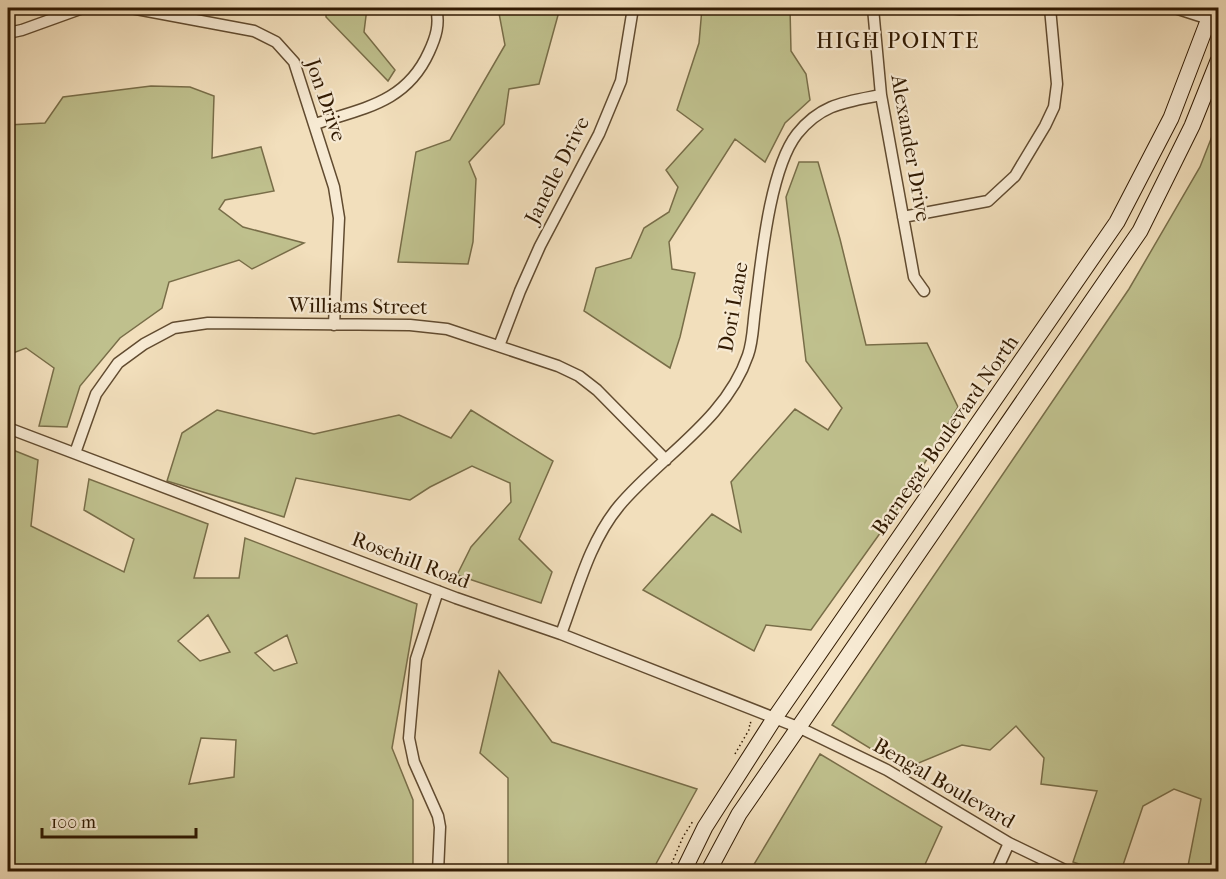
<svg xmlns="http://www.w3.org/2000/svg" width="1226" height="879" viewBox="0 0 1226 879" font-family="'IM FELL French Canon',serif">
<rect width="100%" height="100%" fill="#f2dfbc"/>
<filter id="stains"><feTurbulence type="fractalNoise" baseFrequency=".00333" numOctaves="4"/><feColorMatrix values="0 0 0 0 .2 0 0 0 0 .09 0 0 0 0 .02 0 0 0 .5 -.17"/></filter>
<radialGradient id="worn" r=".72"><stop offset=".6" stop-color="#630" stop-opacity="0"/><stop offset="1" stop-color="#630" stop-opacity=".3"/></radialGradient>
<!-- green -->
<path fill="#bfc08d" stroke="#786d48" stroke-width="1.5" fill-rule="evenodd" d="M326 8H367L364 32 395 70 388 81 326 17Z
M498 8H560L539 84 509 89 504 124 469 162 476 179 473 242 468 264 398 262 416 152 450 140 505 45Z
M702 8H790L791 51 806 74 810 100 785 123 765 162 735 139 669 242 672 269 695 273 680 337 670 368 584 311 596 268 631 258 644 228 669 212 678 187 666 170 703 129 677 110 699 43Z
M151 86 190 87 214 96 212 158 261 147 274 191 225 200 219 209 243 227 304 243 252 269 239 260 169 282 162 308 120 338 80 386 67 427 39 426 54 368 26 348 8 355V125L45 123 63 97Z
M1218 121V871H1187L1201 799 1174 789 1143 806 1121 871H1099L1073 862 1097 791 1041 784 1044 758 1016 726 990 750 962 745 904 769 832 725 1129 289 1200 167Z
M799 162H818L840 239 866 345 927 343 958 407 898 508 811 630 766 625 754 651 643 590 712 514 741 532 731 482 795 409 828 430 842 408 806 361 786 197Z
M217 410 314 434 399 415 451 438 471 410 553 461 519 539 552 572 541 603 457 575 471 547 511 502 510 483 472 466 430 487 410 500 296 478 284 517 167 481 182 433Z
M8 448 38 460 31 526 124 572 134 539 84 510 89 479 208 524 194 578H239L245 538 417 604 392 748 413 800V871H8ZM208 615 230 652 200 661 178 641ZM287 635 297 663 274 671 255 653ZM201 738 236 740 234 777 189 784Z
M499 671 552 742 697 789 652 871H508V778L480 753Z
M820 754 942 827 922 871H750Z"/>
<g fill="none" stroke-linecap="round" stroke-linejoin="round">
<defs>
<path id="street" d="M131 8 254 31 276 42 294 62 334 187 339 218 334 325
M873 8 881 95 914 277 924 291
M947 8 960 9 1002 8
M1175 8 1209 19
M8 33 22 30 83 8
M315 124C363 108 406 103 429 52 436 37 440 24 436 8
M903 217 988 201 1015 176 1045 126 1054 107 1057 84 1050 8
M499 346 520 291 540 246 599 134 621 81 633 8
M8 428 456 598 561 634 800 728 887 770 1009 843 1069 872
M75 453 96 394 118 363 144 344 174 328 208 323 410 325 447 329 558 366 579 376 597 390 666 460
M561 634C577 592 589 542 619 506 661 456 726 420 748 355 753 341 753 324 755 310 761 264 769 170 797 134 821 104 845 102 881 95
M438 872 440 827 438 816 414 762 409 738 416 659 438 591
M996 872 1009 843"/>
<path id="secondary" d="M683 872 705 827 774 719 1117 222 1171 118 1213 8
M708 872 739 814 1140 231 1192 126 1218 61"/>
</defs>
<!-- street casing -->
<use href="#street" stroke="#614b30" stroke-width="13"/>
<!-- secondary casing -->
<use href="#secondary" stroke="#311a02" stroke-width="17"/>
<!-- path -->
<path stroke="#311a02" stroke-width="1.5" stroke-dasharray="1.5 3" stroke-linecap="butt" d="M735 754 750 728 749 723 753 722
M668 872 683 837 693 821"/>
<!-- street -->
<use href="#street" stroke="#f7ead3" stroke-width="10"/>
<!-- secondary -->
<use href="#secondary" stroke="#f7ead3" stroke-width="15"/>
</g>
<g text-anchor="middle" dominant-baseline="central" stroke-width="4.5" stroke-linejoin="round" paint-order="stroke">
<!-- street labels -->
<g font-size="21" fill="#311a02" stroke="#f7ead3">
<text transform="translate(326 100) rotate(71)">Jon Drive</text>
<text transform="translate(911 148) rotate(80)">Alexander Drive</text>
<text transform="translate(557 170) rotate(-63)">Janelle Drive</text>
<text transform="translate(358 306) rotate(1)">Williams Street</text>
<text transform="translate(733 307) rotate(-80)">Dori Lane</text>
<text transform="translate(945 435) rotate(-55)">Barnegat Boulevard North</text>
<text transform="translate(411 560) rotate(21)">Rosehill Road</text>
<text transform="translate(944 783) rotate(30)">Bengal Boulevard</text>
</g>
<!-- neighbourhood labels -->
<g font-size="22" letter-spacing="1.5" fill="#311a02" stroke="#f7ead3">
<text x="898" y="41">HIGH POINTE</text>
</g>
</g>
<!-- margin -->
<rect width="1226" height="879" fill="none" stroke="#f2dfbc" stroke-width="30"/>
<rect x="9" y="9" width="1208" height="861" fill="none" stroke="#311a02" stroke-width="3"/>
<rect x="15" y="15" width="1196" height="849" fill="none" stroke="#311a02" stroke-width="1.5"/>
<!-- scale -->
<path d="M42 828v9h154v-9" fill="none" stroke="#311a02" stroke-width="3"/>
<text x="51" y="828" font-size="18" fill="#311a02" stroke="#f7ead3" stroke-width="4.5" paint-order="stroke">100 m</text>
<rect width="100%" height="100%" filter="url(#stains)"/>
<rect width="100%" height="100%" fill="url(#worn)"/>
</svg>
